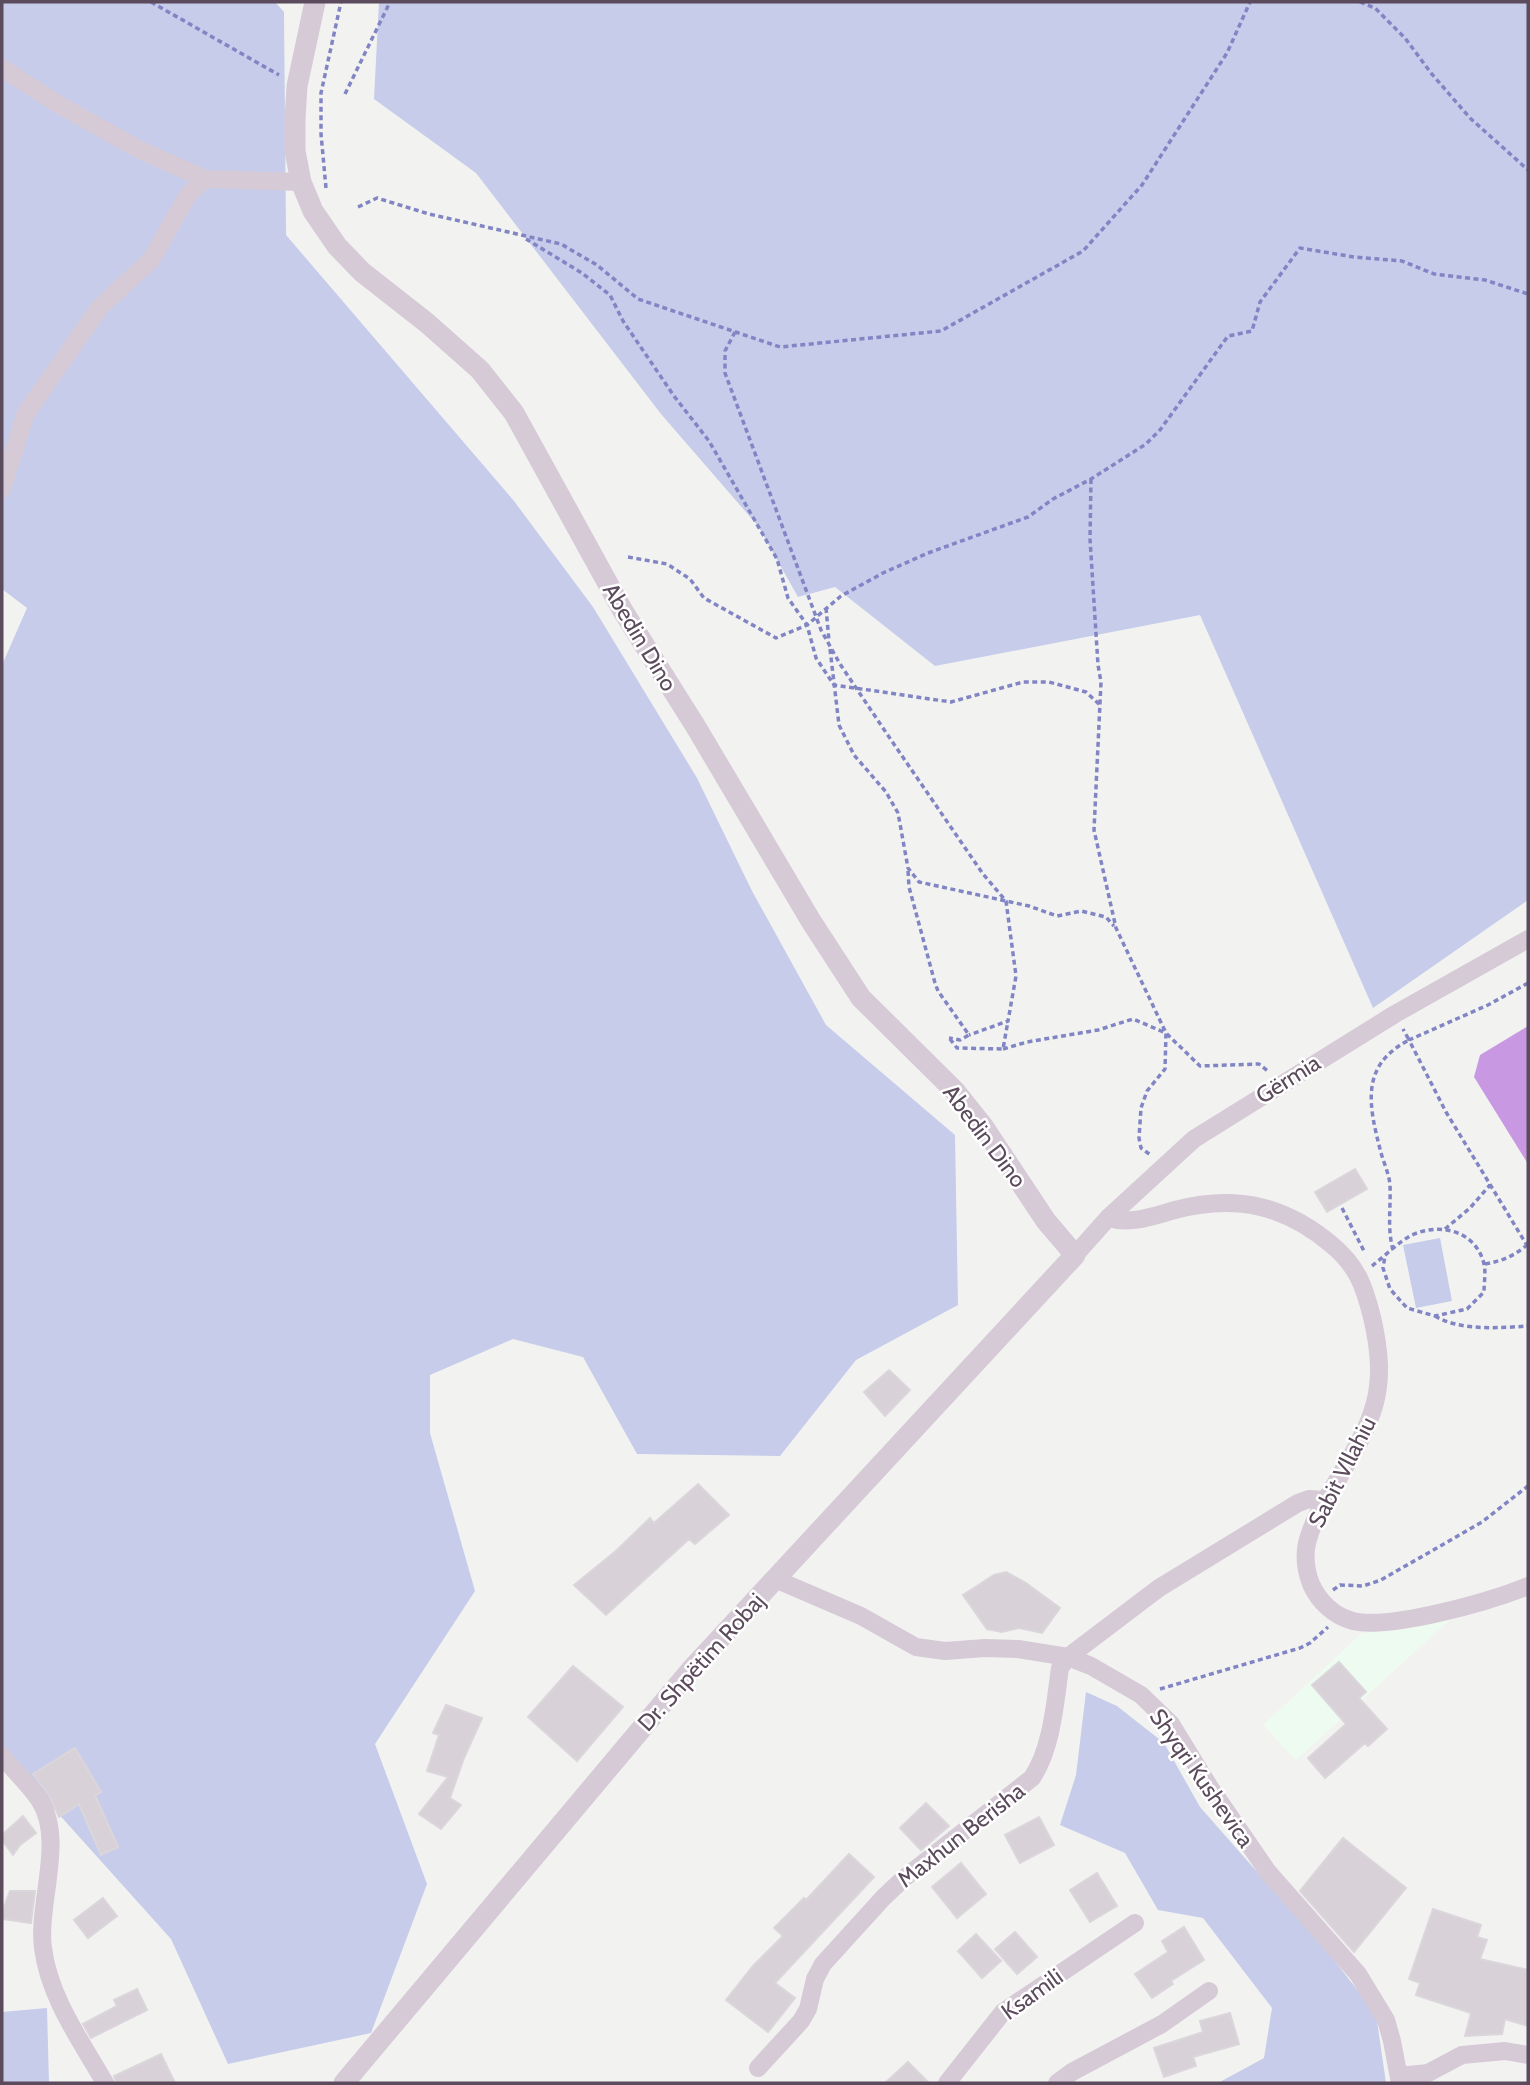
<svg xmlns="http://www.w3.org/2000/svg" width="1530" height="2085" viewBox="0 0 1530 2085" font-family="Cabin,sans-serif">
<rect width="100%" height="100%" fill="#f2f3f1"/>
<!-- commercial -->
<path fill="#eefbf0" d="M1451 1619 1296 1760 1263 1725 1362 1633 1398 1630Z"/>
<!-- green -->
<path fill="#c6ccea" d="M2 2H275L284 12 286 235 514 501 593 607 697 778 752 891 826 1025 955 1135 958 1305 856 1360 780 1456 637 1454 583 1357 513 1339 430 1375V1433L475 1591 375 1744 427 1884 371 2033 228 2064 171 1939 2 1751V665L27 608 2 589Z
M379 2H1528V900L1373 1008 1200 615 935 666 835 587 798 597 758 526 661 414 476 173 374 99Z
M1440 1238 1452 1301 1416 1308 1403 1245Z
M1086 1692 1117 1706 1164 1743 1200 1807 1327 1951 1376 2014 1386 2083H1218L1264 2058 1272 2008 1203 1918 1158 1910 1125 1853 1060 1825 1076 1775Z
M47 2008 49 2083H2V2012Z"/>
<!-- water -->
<path fill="#c899e2" d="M1528 1026V1164L1474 1077 1480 1055Z"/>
<!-- building -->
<path fill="#d8d1d7" stroke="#dbd6db" stroke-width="2" d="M1355 1169 1367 1189 1327 1212 1315 1192Z
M889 1370 910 1390 885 1416 864 1392Z
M698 1484 729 1515 695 1544 689 1539 606 1615 574 1585 617 1550 650 1518 654 1523Z
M1006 1572 1026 1583 1060 1608 1042 1633 1019 1628 1002 1632 987 1629 963 1595 994 1575Z
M1339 1662 1366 1692 1359 1698 1387 1729 1368 1746 1365 1743 1325 1778 1308 1758 1346 1724 1312 1685Z
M573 1666 623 1707 577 1761 528 1717Z
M446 1705 482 1718 464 1758 450 1798 461 1805 441 1829 419 1814 448 1777 427 1771 439 1735 433 1733Z
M75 1748 101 1792 95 1795 118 1847 101 1855 79 1804 59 1817 49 1795 33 1774Z
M926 1803 949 1826 921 1850 900 1828Z
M23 1816 36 1833 20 1845 13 1855 2 1840V1835Z
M1039 1817 1054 1845 1020 1863 1005 1835Z
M1343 1838 1406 1888 1354 1952 1300 1891Z
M849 1854 874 1877 775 1983 795 1998 768 2032 726 2000 753 1966 783 1936 774 1928 804 1898 806 1900Z
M961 1863 986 1894 957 1918 932 1887Z
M1097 1873 1117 1906 1090 1922 1070 1890Z
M10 1891H35L31 1923 2 1919V1912Z
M103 1898 117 1916 88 1938 74 1920Z
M1433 1909 1481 1925 1477 1937 1487 1940 1480 1959 1528 1970V2026L1505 2019 1502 2034 1465 2036 1471 2013 1416 1995 1420 1983 1409 1979Z
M1184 1927 1204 1960 1171 1981 1173 1984 1152 1998 1135 1974 1168 1952 1162 1941Z
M1015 1932 1037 1957 1017 1974 995 1949Z
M976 1934 1001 1961 982 1978 958 1951Z
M137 1989 147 2010 91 2038 83 2024 117 2006 114 2000Z
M1230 2013 1239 2044 1193 2057 1196 2066 1164 2077 1154 2048 1203 2032 1200 2021Z
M161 2054 175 2083H116L114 2076Z
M908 2062 929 2083H885Z"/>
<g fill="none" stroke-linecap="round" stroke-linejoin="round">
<!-- path -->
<path stroke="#8285c4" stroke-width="3.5" stroke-dasharray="5 3.5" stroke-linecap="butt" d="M151 2 279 75
M1360 2 1375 8 1405 38 1431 73 1470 118 1528 170
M345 94 390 2
M326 188 321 134V93L341 2
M358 207 377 198 429 214 561 244 597 265 638 299 780 347 941 331 1083 251 1142 185 1227 53 1250 2
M526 239 582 273 610 295 623 321 674 396 709 441 777 559 788 598 807 625 816 658 834 685 951 702 1023 682H1049L1086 692 1100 705
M735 332 725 351V373L821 630 840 664 887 734 983 874 1006 901 1016 976 1008 1021 969 1035
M1091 479 1090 539 1098 665 1101 682 1094 830 1116 928 1166 1033 1200 1066 1259 1064 1269 1072
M628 557 667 564 690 579 704 598 776 638 807 625 841 596 883 573 928 553 1028 517 1053 499 1091 479 1146 444 1160 430 1228 336 1252 331 1260 302 1300 248 1354 257 1402 261 1434 274 1485 280 1528 294
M826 608 829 641
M830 649 839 725 854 755 886 792 898 813 908 868 919 882 1029 906 1057 916 1081 911 1106 917 1114 926
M908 871 909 887 935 983 938 991 969 1035 960 1040 949 1038
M1528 983 1488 1005 1409 1040 1446 1112 1528 1247
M950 1039 957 1048 1003 1049 1008 1021
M1003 1049 1027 1042 1098 1030 1133 1019 1166 1033 1165 1069 1147 1091 1141 1108 1139 1138 1141 1148 1152 1156
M1342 1208 1365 1253
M1445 1229 1470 1208 1490 1185
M1393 1250C1387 1228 1391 1207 1390 1185 1389 1174 1384 1163 1381 1153 1369 1106 1359 1066 1409 1040L1403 1029
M1485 1264C1502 1261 1514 1256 1527 1245
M1372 1266C1385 1256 1398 1242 1412 1235 1441 1222 1476 1231 1484 1264 1486 1272 1484 1283 1484 1292L1467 1309 1435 1316 1407 1308 1390 1289 1383 1268 1385 1256
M1435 1316C1460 1331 1499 1328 1528 1326
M1333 1590 1340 1585 1363 1586 1381 1580 1482 1522 1528 1486
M1160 1689 1300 1648 1310 1643 1328 1627"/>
<!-- minor -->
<path stroke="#d5cad6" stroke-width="18" d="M2 68 56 103 140 150 205 179
M2 489 26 413 100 307 151 260 188 195 205 179 301 182
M1108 1218C1130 1225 1153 1216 1175 1210 1235 1194 1285 1205 1332 1245 1358 1267 1364 1286 1372 1317 1390 1395 1372 1421 1334 1486 1323 1503 1312 1523 1307 1543 1304 1557 1306 1571 1311 1584 1319 1602 1334 1616 1353 1621 1391 1630 1491 1601 1528 1586
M1075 1255 1108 1218 1194 1139 1395 1014 1528 939
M775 1579 861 1616 916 1647 945 1651 985 1648 1018 1649 1068 1657 1091 1666 1141 1695 1171 1724 1209 1786 1268 1872 1358 1974 1386 2020 1392 2041 1400 2083
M2 1756C14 1771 30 1785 40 1801 65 1840 37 1905 43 1948 49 1997 81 2041 105 2083
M758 2068 801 2021 808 2009 815 1979 823 1964 883 1898 903 1879 1032 1778C1052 1748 1055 1703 1060 1668L1068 1657 1159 1588 1298 1503 1309 1499 1325 1500
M1399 2076 1428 2073 1462 2055 1505 2051 1528 2055
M947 2083 1003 2012 1135 1923
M1057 2083 1072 2072 1162 2024 1209 1991"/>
<!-- tertiary -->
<path stroke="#d5cad6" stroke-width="21" d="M315 2 297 86 295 119V151L301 182 313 211 337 246 362 272 427 323 480 370 514 413 623 611 696 727 811 921 861 998 955 1091 983 1126 1046 1221 1075 1255 690 1671 344 2083"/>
</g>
<g text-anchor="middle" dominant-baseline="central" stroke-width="5" stroke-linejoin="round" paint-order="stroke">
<!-- street labels -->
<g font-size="23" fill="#5b4b5c" stroke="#fff">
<text transform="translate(640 637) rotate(59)">Abedin Dino</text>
<text transform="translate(1288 1079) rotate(-32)">Gërmia</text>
<text transform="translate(985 1136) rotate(53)">Abedin Dino</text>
<text transform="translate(1342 1472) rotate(-63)">Sabit Vllahiu</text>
<text transform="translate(701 1662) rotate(-48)">Dr. Shpëtim Robaj</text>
<text transform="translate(1202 1778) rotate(55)">Shyqri Kushevica</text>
<text transform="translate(961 1835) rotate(-38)">Maxhun Berisha</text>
<text transform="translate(1032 1994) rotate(-36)">Ksamili</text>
</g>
</g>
<!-- border -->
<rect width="1530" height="2085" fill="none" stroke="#5b4b5c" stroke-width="7"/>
</svg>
